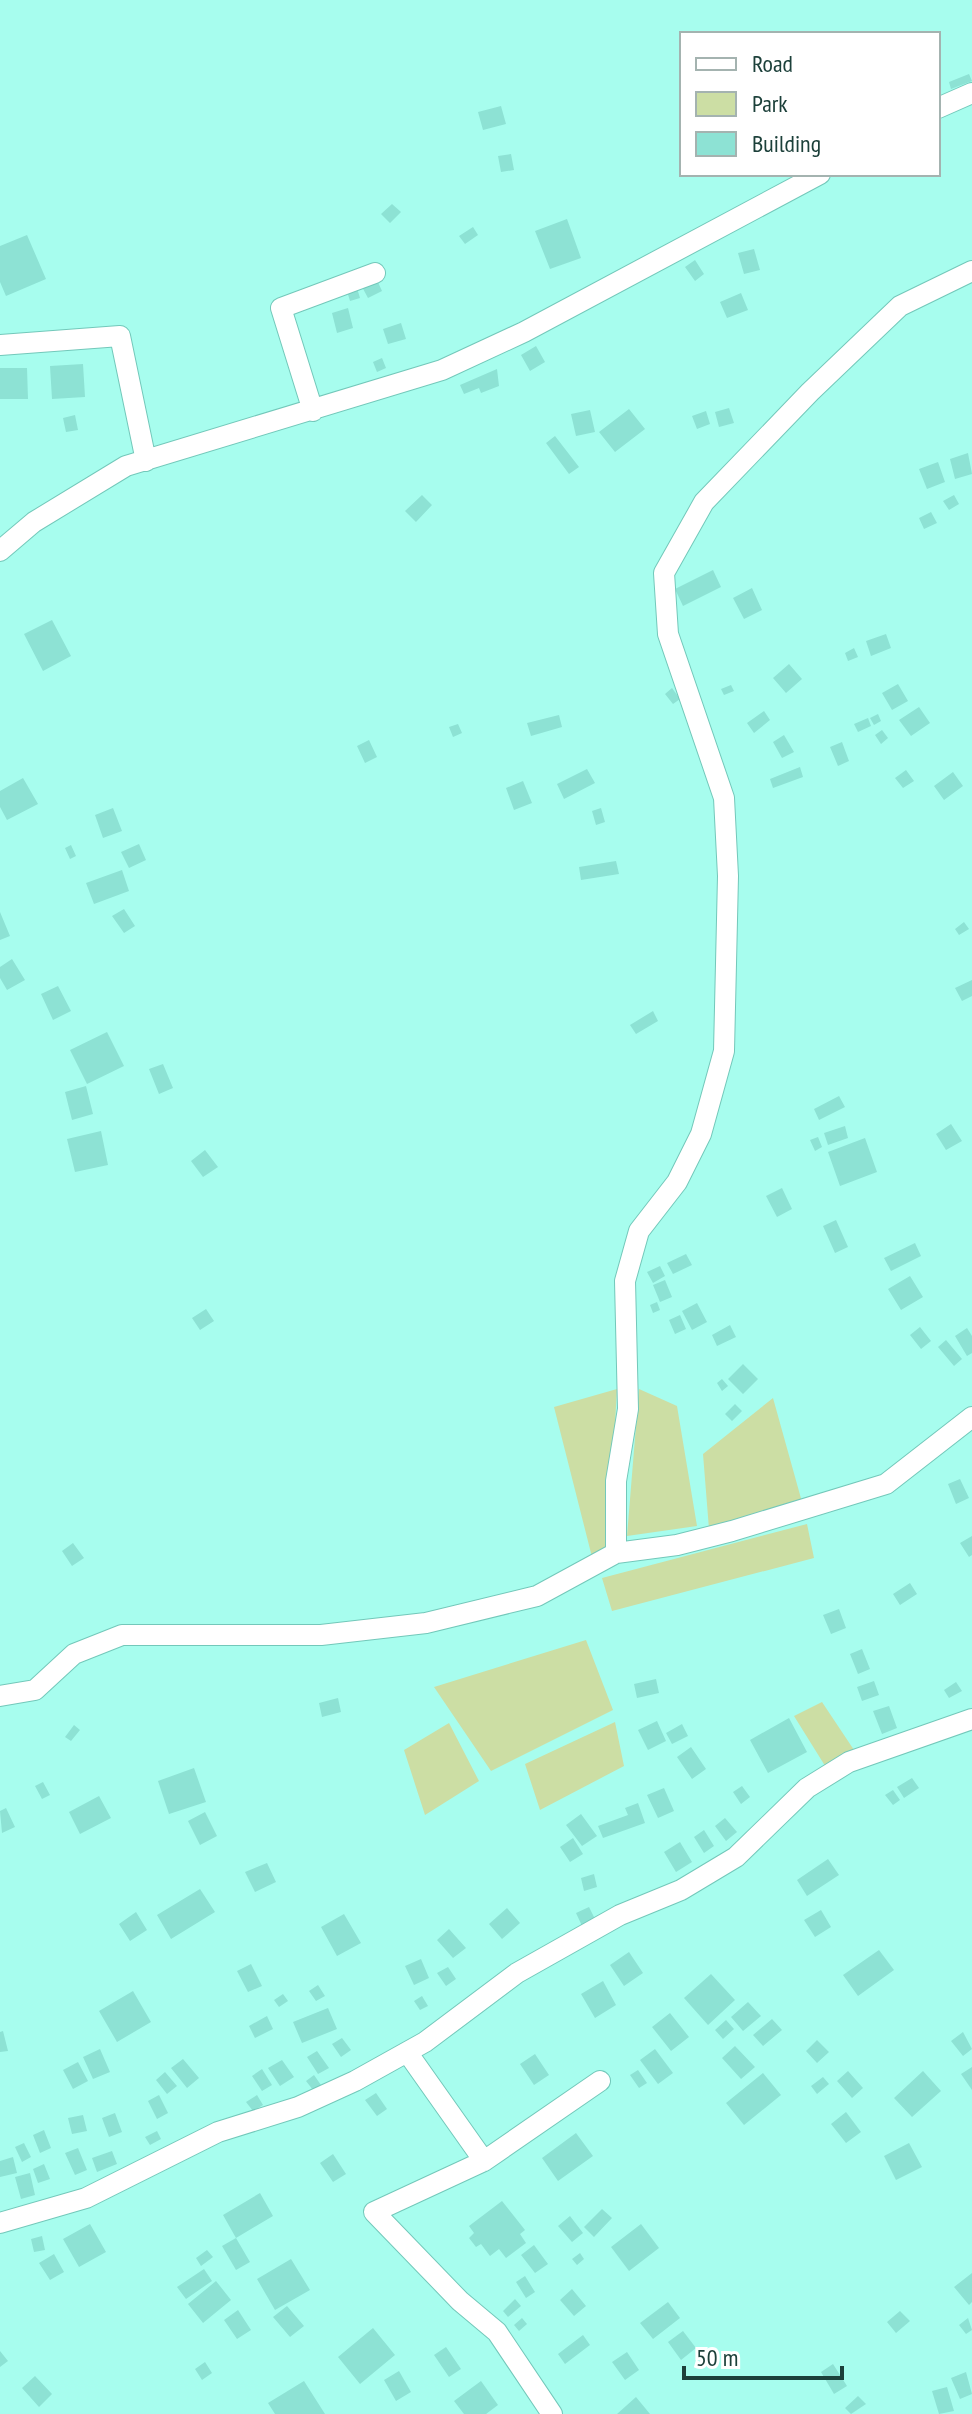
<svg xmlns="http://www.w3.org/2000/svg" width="972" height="2414" viewBox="0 0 972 2414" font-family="'PT Sans Narrow',sans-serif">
<rect width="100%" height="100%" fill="#a7fdee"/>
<!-- green -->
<path fill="#ccdea4" d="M617 1389 608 1549 592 1557 554 1407Z
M639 1389 677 1406 697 1526 627 1536Z
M773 1398 802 1502 709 1529 703 1454Z
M807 1524 814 1558 612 1611 602 1578Z
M586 1640 613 1710 491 1771 434 1687Z
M822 1702 854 1750 827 1769 794 1716Z
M615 1722 624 1766 540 1810 525 1764Z
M449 1723 479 1781 425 1815 404 1750Z"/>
<!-- building -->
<path fill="#8de2d4" d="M969 74 972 81 951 89 949 82Z
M501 106 506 124 483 130 478 112Z
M511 154 514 170 501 172 498 156Z
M392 204 401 212 390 223 381 214Z
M567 219 581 258 550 269 535 231Z
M473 227 478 235 465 244 459 236Z
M27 235 46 279 6 296 0 282V246Z
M754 249 760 270 744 274 738 253Z
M695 260 704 274 695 281 685 267Z
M376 278 382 291 368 298 361 285Z
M357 288 360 298 350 301 347 291Z
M741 293 748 310 727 318 720 302Z
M348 308 353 328 337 333 332 313Z
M401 323 406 339 388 344 383 329Z
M536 346 545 362 530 371 521 355Z
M382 358 386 368 377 372 373 362Z
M83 364 85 397 52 399 50 366Z
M0 368H27L28 399H0Z
M497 369 499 386 481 393 479 388 464 394 460 385Z
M729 408 734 423 719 427 715 412Z
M629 409 645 429 615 452 599 432Z
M590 410 595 432 576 436 571 414Z
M706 411 710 424 697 429 692 416Z
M75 415 78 430 66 432 63 418Z
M555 436 579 467 569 474 546 443Z
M968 453 972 474 955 479 950 459Z
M938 462 945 482 927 489 919 469Z
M422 495 432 505 416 522 405 511Z
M954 495 959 504 949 510 943 501Z
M931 512 937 523 924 529 919 518Z
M713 570 721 587 683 606 675 589Z
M752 588 762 610 744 619 733 598Z
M52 620 71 656 43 671 24 634Z
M886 634 891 648 871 656 866 641Z
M854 648 858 657 848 661 845 653Z
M789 664 802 679 786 693 773 678Z
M898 684 908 701 892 710 882 693Z
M731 685 734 691 724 695 721 689Z
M672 688 680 699 673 704 665 694Z
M919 707 930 723 911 736 899 720Z
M764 711 770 720 754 733 747 723Z
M878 714 881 721 874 725 870 718Z
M559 715 562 727 531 736 527 723Z
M868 718 871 726 858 732 854 724Z
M458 724 462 733 453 737 449 727Z
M882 730 888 738 881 744 875 735Z
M784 735 794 752 782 758 773 742Z
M369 740 377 757 365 763 357 746Z
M842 742 849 761 838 766 830 747Z
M800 767 803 777 773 788 770 779Z
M587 769 595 783 564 799 557 784Z
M906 770 914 781 903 788 895 778Z
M953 772 963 786 944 800 934 786Z
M23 778 38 804 7 820 0 807V791Z
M523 781 532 803 514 810 506 788Z
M113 808 122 831 103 838 95 815Z
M601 808 605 822 596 825 592 811Z
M139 844 146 860 129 868 121 852Z
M71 845 76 856 70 859 65 848Z
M616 861 619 874 581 880 579 867Z
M122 870 129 891 94 904 86 883Z
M124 909 135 926 124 933 112 916Z
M0 912 10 936 0 940Z
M964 922 969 929 959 935 955 929Z
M12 959 25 980 7 990 0 978V967Z
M972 980V996L962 1001 955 988Z
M58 986 71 1011 53 1020 41 994Z
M653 1011 658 1021 636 1034 630 1025Z
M107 1032 124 1066 87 1084 70 1050Z
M163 1064 173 1088 159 1094 149 1069Z
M86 1086 93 1114 72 1120 65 1092Z
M839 1096 845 1107 819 1120 814 1109Z
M951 1124 962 1141 946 1150 936 1134Z
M845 1126 848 1138 828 1145 824 1133Z
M101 1131 108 1165 75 1172 67 1139Z
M818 1137 822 1147 815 1151 810 1140Z
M865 1138 877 1172 840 1186 828 1152Z
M205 1150 218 1167 203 1177 191 1161Z
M782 1188 792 1209 777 1217 766 1196Z
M836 1220 848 1247 835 1253 823 1226Z
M915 1243 921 1256 891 1271 884 1258Z
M686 1254 692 1265 673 1274 667 1263Z
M660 1266 665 1276 653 1283 647 1272Z
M910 1276 923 1297 901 1310 888 1289Z
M665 1280 672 1297 660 1302 653 1285Z
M657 1302 660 1310 653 1313 650 1305Z
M697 1303 707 1322 692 1330 682 1311Z
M206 1309 214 1321 200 1330 192 1318Z
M680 1315 686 1329 675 1334 669 1320Z
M730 1325 736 1337 717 1346 712 1335Z
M920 1327 931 1341 921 1349 910 1335Z
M967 1328 972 1336V1353L967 1356 955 1336Z
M946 1340 962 1359 954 1366 938 1347Z
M743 1364 758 1379 743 1394 728 1379Z
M722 1379 728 1386 722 1391 717 1383Z
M735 1404 742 1411 732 1421 725 1414Z
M960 1479 969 1498 956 1504 948 1484Z
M972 1536V1555L969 1557 960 1543Z
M73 1543 84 1558 72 1566 62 1551Z
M910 1583 917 1594 900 1605 893 1594Z
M839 1609 846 1628 831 1634 823 1615Z
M862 1649 870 1669 858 1674 850 1654Z
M656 1679 659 1693 637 1698 634 1684Z
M874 1681 879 1695 862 1701 857 1687Z
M956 1682 962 1691 949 1698 944 1690Z
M338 1698 341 1712 322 1717 319 1703Z
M889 1706 897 1728 882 1734 873 1711Z
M789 1718 807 1752 768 1773 750 1740Z
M657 1721 666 1741 648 1750 638 1730Z
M682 1724 688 1736 672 1744 666 1733Z
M74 1725 80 1730 71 1741 65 1737Z
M691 1747 706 1769 692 1779 677 1757Z
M194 1768 206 1802 169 1814 158 1781Z
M912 1778 919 1788 904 1798 897 1787Z
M43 1782 50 1795 42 1799 35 1786Z
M742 1786 750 1797 741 1804 733 1792Z
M664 1788 674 1811 658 1818 647 1795Z
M893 1790 900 1800 893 1805 885 1795Z
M99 1796 111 1818 80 1834 69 1812Z
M638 1803 645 1823 603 1838 598 1826 628 1815 625 1808Z
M6 1808 15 1827 2 1833 0 1811Z
M205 1812 217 1836 200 1845 188 1821Z
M581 1814 597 1836 582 1846 566 1825Z
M725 1818 737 1832 726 1841 715 1826Z
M704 1830 714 1846 704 1853 694 1837Z
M573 1838 583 1854 570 1862 560 1847Z
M680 1842 692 1862 676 1872 664 1852Z
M828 1859 839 1875 807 1896 797 1880Z
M267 1863 276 1882 255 1892 245 1872Z
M594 1874 597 1887 584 1891 581 1878Z
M200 1889 215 1912 171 1939 157 1915Z
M589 1907 596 1921 583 1928 576 1913Z
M507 1908 520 1923 502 1939 489 1924Z
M821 1910 831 1927 815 1937 804 1920Z
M136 1912 147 1930 130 1941 119 1924Z
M344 1914 361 1943 337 1956 321 1927Z
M449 1929 466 1948 453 1958 437 1940Z
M879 1950 894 1970 858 1996 843 1975Z
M629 1952 643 1973 624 1986 610 1965Z
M421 1959 429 1978 414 1985 405 1966Z
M251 1964 262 1986 248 1992 237 1971Z
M448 1967 456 1979 446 1986 437 1973Z
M711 1974 735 2000 708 2025 684 1998Z
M603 1981 616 2005 595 2018 581 1994Z
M318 1985 325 1996 316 2001 309 1991Z
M133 1991 151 2022 117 2042 99 2011Z
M283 1994 288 2001 279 2007 274 2000Z
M422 1996 428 2006 420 2010 414 2001Z
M748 2002 761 2016 743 2031 731 2017Z
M328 2008 337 2029 302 2043 293 2022Z
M670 2013 689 2037 671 2051 652 2027Z
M267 2016 273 2029 255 2038 249 2026Z
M772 2019 782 2030 763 2046 753 2035Z
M726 2020 734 2029 723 2039 715 2030Z
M3 2031 8 2051 0 2052V2032Z
M963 2032 972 2049 963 2056 951 2041Z
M342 2038 351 2050 341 2057 332 2044Z
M817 2040 829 2052 817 2063 806 2051Z
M735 2046 755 2067 741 2079 722 2058Z
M100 2049 110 2072 93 2079 83 2057Z
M655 2049 673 2073 658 2084 640 2060Z
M317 2051 329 2068 318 2074 307 2057Z
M535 2054 549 2075 534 2085 520 2064Z
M183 2059 199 2078 187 2088 171 2068Z
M282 2060 294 2077 280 2086 268 2068Z
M78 2062 88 2081 73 2089 63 2070Z
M972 2067V2090L961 2074Z
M262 2069 272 2085 262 2091 252 2076Z
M638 2070 647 2083 639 2088 630 2075Z
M848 2071 863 2088 852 2098 837 2081Z
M923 2071 941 2091 912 2117 894 2098Z
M165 2072 177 2086 167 2094 156 2080Z
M763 2073 781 2095 744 2125 726 2103Z
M314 2075 321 2085 313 2090 306 2081Z
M823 2077 829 2084 817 2094 811 2086Z
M376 2093 387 2109 377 2116 365 2100Z
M159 2095 168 2113 157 2119 148 2101Z
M257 2095 263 2105 253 2111 246 2102Z
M846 2112 861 2132 846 2143 831 2124Z
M115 2113 122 2132 109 2137 102 2118Z
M83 2115 87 2131 72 2134 68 2118Z
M44 2130 51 2148 40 2153 33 2135Z
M157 2131 161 2139 150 2145 145 2137Z
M576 2133 593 2156 558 2181 542 2158Z
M24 2143 31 2157 22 2162 15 2147Z
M909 2143 922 2167 896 2180 884 2156Z
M78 2148 87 2170 75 2175 65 2153Z
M112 2151 117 2164 97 2172 92 2158Z
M333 2154 346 2174 333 2182 320 2163Z
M13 2157 17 2173 0 2177V2161Z
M44 2164 50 2179 38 2183 33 2169Z
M30 2173 35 2195 21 2199 15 2177Z
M260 2193 273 2216 236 2238 223 2215Z
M502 2201 525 2230 520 2234 526 2243 506 2258 499 2249 490 2256 481 2244 476 2247 469 2238 474 2233 469 2226Z
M602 2209 612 2218 594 2237 584 2227Z
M570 2216 583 2233 572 2242 558 2226Z
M90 2224 106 2252 79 2267 63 2239Z
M641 2224 659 2248 629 2271 611 2247Z
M42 2236 45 2250 34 2252 31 2239Z
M236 2238 250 2262 236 2270 222 2246Z
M534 2245 548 2264 535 2273 521 2255Z
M207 2250 213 2257 201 2266 196 2258Z
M580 2253 584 2259 577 2265 572 2259Z
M54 2254 64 2272 50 2280 39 2263Z
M291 2259 310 2290 275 2310 257 2279Z
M204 2269 212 2281 186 2299 177 2287Z
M972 2273V2302L969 2305 954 2287Z
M525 2276 535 2292 526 2298 516 2282Z
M216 2281 231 2300 203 2323 188 2304Z
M572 2289 586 2306 574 2316 560 2300Z
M515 2299 521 2306 508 2317 503 2311Z
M668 2302 680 2318 653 2339 640 2323Z
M287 2306 304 2326 290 2337 273 2317Z
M238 2310 251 2330 237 2339 224 2320Z
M900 2311 910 2321 896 2333 887 2322Z
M522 2318 527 2324 519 2331 514 2325Z
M968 2318 972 2330 966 2334 959 2325Z
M373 2328 395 2355 360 2384 338 2357Z
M683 2331 696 2348 681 2360 668 2342Z
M583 2335 590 2345 565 2364 558 2354Z
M446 2347 461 2369 449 2377 434 2355Z
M0 2351 8 2361 0 2367Z
M627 2352 639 2370 625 2380 612 2362Z
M205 2362 212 2373 202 2380 195 2369Z
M833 2364 847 2386 834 2394 821 2372Z
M399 2371 411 2392 396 2401 384 2380Z
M966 2372 972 2394 960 2399 951 2378Z
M35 2376 52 2394 39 2407 22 2388Z
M304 2381 325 2414H275L268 2403Z
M481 2381 498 2405 486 2414H464L454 2401Z
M947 2387 954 2411 939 2414 932 2391Z
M858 2396 866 2404 851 2414 845 2408Z
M636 2397 650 2414H617Z"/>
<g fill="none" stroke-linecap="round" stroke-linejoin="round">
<defs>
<path id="minor" d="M938 108 972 93
M0 345 120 336 146 461
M313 411 281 308 375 273
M0 551 34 522 126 466 442 370 524 332 820 174
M616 1553 677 1545 732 1531 886 1484 972 1417
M0 1696 35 1690 74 1654 122 1635H321L426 1623 537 1596 616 1553V1481L628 1409 625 1281 639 1231 677 1182 701 1134 724 1051 728 876 724 798 668 634 664 573 704 502 810 392 900 306 972 271
M407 2052 484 2161
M0 2223 86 2198 218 2132 298 2107 355 2081 425 2042 517 1973 620 1915 681 1890 736 1857 807 1788 849 1762 972 1719
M552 2414 497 2332 460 2301 374 2212 484 2161 600 2081"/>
</defs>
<!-- minor casing -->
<use href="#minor" stroke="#73c8ba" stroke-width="22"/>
<!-- minor -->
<use href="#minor" stroke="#fff" stroke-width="20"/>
</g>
<!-- legend -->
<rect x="680" y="32" width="260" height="144" fill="#ffffff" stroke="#a4b3b0" stroke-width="2"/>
<rect x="696" y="58" width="40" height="12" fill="#ffffff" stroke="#a4b3b0" stroke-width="2"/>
<text x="752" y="72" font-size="24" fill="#1c403a">Road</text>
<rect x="696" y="92" width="40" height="24" fill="#ccdea4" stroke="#a4b3b0" stroke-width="2"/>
<text x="752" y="112" font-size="24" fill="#1c403a">Park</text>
<rect x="696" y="132" width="40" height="24" fill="#8de2d4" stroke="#a4b3b0" stroke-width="2"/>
<text x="752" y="152" font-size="24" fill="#1c403a">Building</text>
<!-- scale -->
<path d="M684 2366v12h158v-12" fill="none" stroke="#1c403a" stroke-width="4"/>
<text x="696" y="2366" font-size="24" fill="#1c403a" stroke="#ffffff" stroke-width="6" paint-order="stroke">50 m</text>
</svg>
